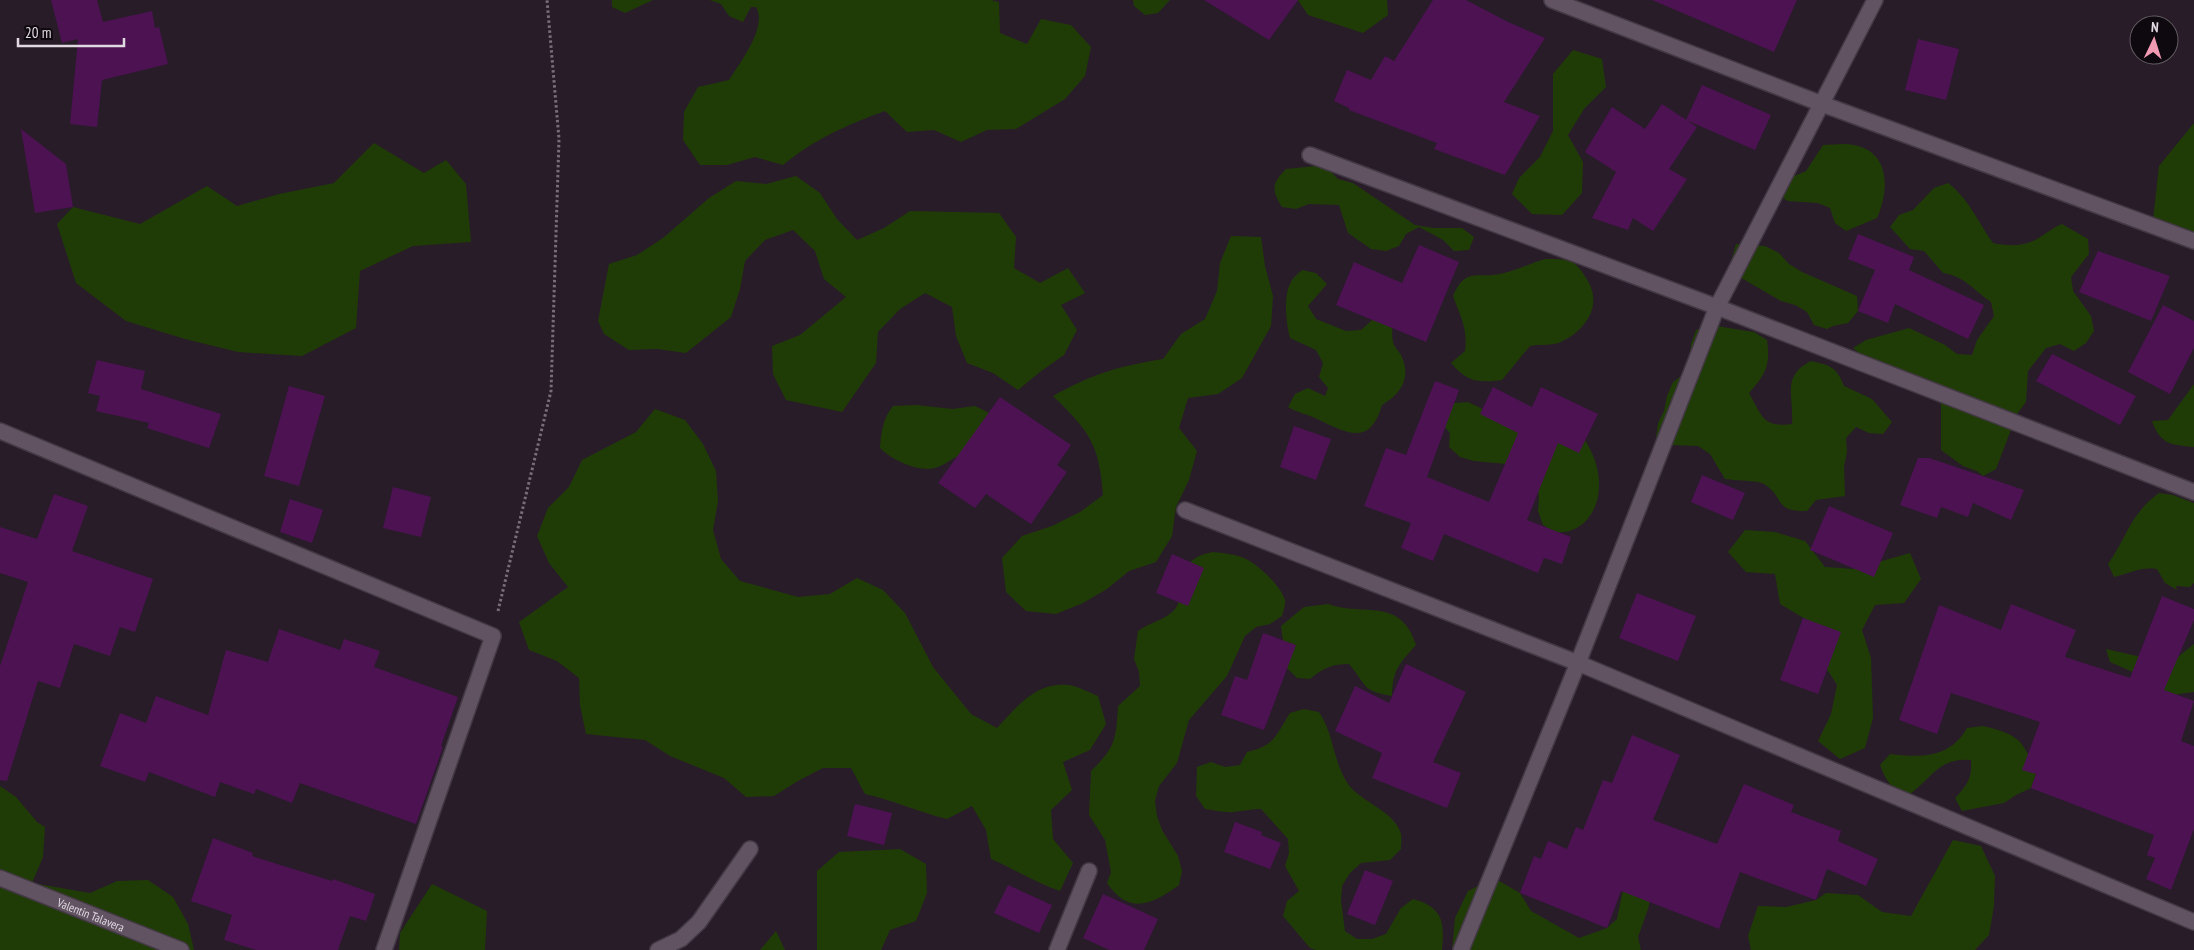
<svg xmlns="http://www.w3.org/2000/svg" width="2194" height="950" viewBox="0 0 2194 950" font-family="'PT Sans Narrow',sans-serif">
<rect width="100%" height="100%" fill="#281c29"/>
<!-- green -->
<path fill="#203c06" d="M612 0H653L625 13 612 7Z
M710 0H991L999 2 1000 33 1027 44 1041 19 1071 25 1091 47 1085 76 1065 99 1016 129 987 130 961 142 934 130 907 132 885 111C846 125 815 139 783 165L755 157 727 165H700L683 140 684 112 698 87 729 80C739 64 768 27 756 7H751L743 22 729 16 721 4Z
M1133 0H1170L1158 13 1145 15 1134 6Z
M1298 0H1387L1388 15 1363 33 1308 15Z
M1573 50 1602 59 1606 87 1584 109 1568 135 1583 162 1582 193 1562 215 1532 214 1512 194 1519 178 1540 157 1553 131V74Z
M2194 123V237L2153 220 2159 166Z
M374 143 424 173 446 160 466 184 471 242 413 246 360 271 356 328 302 356 238 352 185 339 126 321 76 283 57 224 73 207 140 224 207 186 237 206 279 194 334 183Z
M1823 145C1833 145 1844 143 1854 145 1891 152 1889 191 1877 218L1846 231 1835 223 1830 208 1818 203 1788 201 1775 193 1792 177 1806 171Z
M1316 166 1330 171 1338 179 1353 183 1415 225 1433 228H1462L1474 237 1469 250 1454 251 1443 240 1419 227 1406 234 1399 246 1386 251 1371 249 1348 233 1339 205 1309 204 1296 209 1282 207C1271 190 1272 183 1286 169Z
M796 176 820 193 837 219 857 240 884 228 910 211 999 213 1016 237 1014 268 1040 283 1068 268 1085 293 1061 305 1077 330 1064 355 1040 372 1018 390 993 373 967 363 956 336 952 307 925 293 900 309 878 332 876 363 842 412 786 400 773 374 772 346 800 335 846 297 824 279 815 251 793 230 765 240 745 261 740 289 731 317 686 353 657 349 629 350 604 334 598 321 609 264 637 255 663 238 709 198 736 181 766 184Z
M1948 183C1969 199 1978 222 1993 243 2007 246 2023 247 2037 239 2046 234 2052 228 2062 224L2088 239 2089 254 2071 277 2073 291 2091 316 2094 331 2086 343 2074 351 2060 344 2046 348 2028 371 2026 402 2017 414 1996 469 1983 476 1977 471 1963 466 1941 450V406L1939 391 1930 380 1902 374 1864 357 1853 348 1866 340 1909 328 1945 345 1957 354 1972 355 1977 340 1994 316 1991 302C1972 289 1966 277 1943 273L1924 251 1910 249 1890 227 1899 215 1913 210 1934 188Z
M1231 236 1261 237 1265 266 1273 296 1271 326 1242 378 1218 394 1188 398 1179 428 1197 451 1189 480 1176 507 1172 536 1156 562 1129 571 1107 589 1083 603 1056 614 1026 611 1006 592 1002 558 1022 536 1052 526 1080 512 1103 495C1099 443 1089 431 1053 396 1092 374 1119 366 1163 359L1181 334 1205 319 1217 291 1220 263Z
M1736 244 1765 246 1779 253 1789 264 1802 272 1857 296 1858 311 1848 323 1833 326 1827 329 1814 325 1807 312 1795 305 1781 301 1731 272 1732 258Z
M1545 259C1553 259 1568 258 1575 264 1581 269 1585 276 1589 283 1602 308 1584 331 1561 342 1553 346 1539 344 1530 346L1502 380C1478 383 1467 382 1451 363L1465 351C1468 328 1460 316 1453 296 1466 265 1479 280 1504 273 1518 270 1531 263 1545 259Z
M1302 270 1316 273 1327 284 1308 306 1316 319 1346 331 1361 330 1379 314H1393C1393 323 1391 333 1393 342 1394 347 1399 351 1401 355 1412 378 1401 394 1382 405 1370 447 1347 433 1317 419 1307 414 1298 413 1288 407L1295 394 1308 388 1325 396 1328 388 1319 377 1323 363 1316 350 1290 338C1286 323 1283 295 1291 282 1293 277 1298 274 1302 270Z
M1710 325 1754 332 1767 340C1771 366 1765 375 1749 393 1762 415 1762 428 1792 424 1794 396 1781 376 1811 361 1830 365 1837 367 1844 386L1872 399 1892 422 1883 434 1869 433 1856 427 1846 438 1847 452 1844 467 1845 496 1816 500 1807 511C1773 512 1785 497 1764 484 1757 480 1735 481 1725 479L1710 454 1698 446 1670 445 1656 438 1658 423 1664 411 1667 396 1673 382 1685 373 1690 359 1691 344 1696 330Z
M2194 384V447C2171 445 2160 444 2152 421L2168 420Z
M1435 400 1456 403 1468 402 1495 415 1580 433C1591 448 1600 467 1599 487 1599 510 1582 535 1556 532 1552 531 1547 527 1543 525L1538 511 1539 497 1537 485 1517 465 1474 461 1460 457 1449 447 1450 433 1440 422Z
M916 405 953 409 975 406 989 413 966 455C953 455 948 464 938 467 920 474 892 460 880 448 881 433 883 418 893 406Z
M655 409 685 420 703 444 716 471 718 501 713 530 721 559 740 581 798 597 830 594 857 578 883 590 905 613 933 667 971 714 997 728C1017 707 1035 682 1068 685 1077 686 1089 692 1098 696L1106 724 1090 750 1063 762 1072 790 1051 810 1053 839 1073 863 1060 891C1036 883 1014 869 991 859L986 830 972 806 947 819C918 812 893 800 865 794L851 768H823L798 781 774 796 746 797 724 778 670 756 645 740 586 734 580 705 579 678 557 661 529 650 519 622 568 587 549 563 537 536 548 508 569 487 582 460 636 432Z
M2159 493 2173 495 2194 503V583L2190 587 2176 586 2177 590 2165 583 2157 569C2138 567 2132 573 2114 577L2108 564C2128 536 2129 515 2159 493Z
M1745 530 1775 532 1805 541 1825 567 1854 569 1910 553 1921 579 1904 603 1875 605 1862 630 1871 658 1872 687 1873 718 1865 748 1840 759 1818 741 1831 714 1837 685 1821 660 1827 632 1780 604 1775 574 1746 572 1728 552Z
M1213 552C1223 553 1234 554 1244 558 1259 565 1280 585 1285 600 1286 605 1283 611 1282 616L1270 624 1256 627 1245 636 1227 676 1189 720 1177 763 1159 786 1155 801 1157 816 1162 830 1178 856 1182 871 1179 885C1153 904 1129 916 1107 883L1111 872 1105 840 1089 815 1091 771C1116 747 1116 739 1118 706L1140 686 1139 672 1134 659 1138 631C1150 622 1166 620 1175 609 1178 606 1178 602 1180 598 1188 572 1181 558 1213 552Z
M1328 604C1363 617 1401 596 1416 645 1400 663 1392 670 1392 696 1361 691 1367 685 1349 664 1332 664 1323 668 1310 679L1297 678 1287 668 1281 626 1304 607Z
M2194 644V692L2172 695 2137 674 2110 662 2106 649 2150 659 2178 657Z
M1304 709 1319 712C1334 734 1333 762 1348 784 1362 803 1395 811 1401 834 1402 838 1401 845 1401 849L1390 860 1361 863 1350 873 1342 886 1341 901 1345 931 1357 939H1372L1386 934 1401 908 1413 899C1442 907 1445 921 1442 950H1316L1310 948 1283 916 1287 901 1299 891 1285 866 1289 853 1288 839 1261 809C1251 809 1243 811 1233 812 1224 813 1214 810 1205 809L1196 796 1197 767 1211 762 1225 767 1240 765 1247 752C1275 746 1276 735 1290 713Z
M1983 726C2018 734 2024 740 2036 774L2031 788 2016 795 2004 803 1962 811 1955 798C1968 784 1972 778 1971 760 1939 757 1932 778 1910 794 1891 789 1887 783 1880 765L1890 754C1922 758 1950 758 1967 728Z
M0 786 16 797 37 822 45 827 43 857 32 883 90 893 117 881 148 880 173 897 188 924 194 950H0Z
M1953 840 1981 846 1995 876 1994 906 1989 935 1975 950H1751L1748 936 1758 906 1786 907 1816 900 1826 893 1858 895 1882 912 1911 916Z
M900 849 926 864 927 893 916 921 890 930 881 950H817V871L839 852Z
M1655 874 1648 909 1638 937 1641 950H1452L1455 918 1468 891 1494 878 1520 893 1531 911 1579 938 1607 928 1617 919 1626 875Z
M432 884 487 911 485 950H399L400 933Z
M776 931 785 950H760Z"/>
<!-- building -->
<path fill="#4c1252" d="M51 0H97L103 22 152 11 155 28 159 27 168 64 102 80 97 127 70 124 78 39 62 43Z
M1204 0H1298L1269 40Z
M1433 0H1466L1508 22 1545 38 1504 102 1540 116 1505 175 1434 149 1437 143 1349 110V108L1334 101 1347 70 1371 80 1385 56 1394 61Z
M1652 0H1797L1774 52Z
M1918 39 1959 49 1946 100 1905 90Z
M1702 85 1771 115 1755 150 1686 120Z
M1662 104 1697 127 1669 169 1687 179 1653 231 1633 218 1628 230 1592 218 1616 172 1585 152 1612 107 1645 129Z
M21 129 66 164 73 207 35 213Z
M1858 234 1914 257 1909 270 1984 305 1968 339 1895 304 1888 323 1858 311 1875 270 1848 259Z
M1419 245 1459 262 1426 342 1336 305 1354 262 1402 283Z
M2098 251 2170 276 2151 321 2079 292Z
M2163 305 2194 321V348L2170 394 2128 372Z
M2052 354 2136 396 2120 425 2036 381Z
M97 360 145 371 141 389 221 414 209 448 147 428 149 423 96 411 100 396 88 393Z
M1435 381 1459 390 1427 477 1489 502 1518 433 1480 414 1493 387 1532 407 1541 387 1598 414 1579 453 1558 443 1527 520 1571 537 1562 564 1544 558 1538 573 1444 534 1433 561 1401 548 1411 523 1364 506 1386 448 1406 455Z
M289 386 325 396 299 486 264 476Z
M1000 397 1071 445 1057 465 1067 472 1031 524 986 494 975 508 938 483Z
M1294 426 1331 439 1316 480 1280 467Z
M1918 458H1929L2024 490 2011 520 1973 503 1968 517 1941 507 1937 518 1900 505Z
M1702 475 1745 493 1733 520 1691 502Z
M393 487 431 497 421 537 383 528Z
M54 494 88 506 72 551 153 579 135 632 120 627 110 656 74 644 60 688 38 681 7 781 0 780V666L28 582 0 573V527L37 539Z
M290 499 323 510 312 543 280 532Z
M1829 506 1893 533 1874 577 1810 550Z
M1172 554 1204 568 1188 606 1156 593Z
M1637 593 1696 616 1678 661 1619 638Z
M2162 596 2194 609V620L2164 690 2194 701 2181 741 2194 746V829L2171 890 2146 879 2155 858 2147 855 2154 835 2031 788 2036 774 2022 770 2040 722 1951 693 1937 734 1899 720 1939 605 2001 630 2011 604 2076 630 2065 657 2130 678Z
M1803 618 1841 632 1818 694 1780 680Z
M279 629 340 650 344 639 380 651 374 667 458 697 441 746 443 747 416 824 300 783 292 803 256 789 254 794 220 782 215 797 149 772 145 782 100 766 120 713 146 723 156 696 208 715 226 650 268 662Z
M1263 633 1296 645 1264 730 1221 715 1235 676 1247 680Z
M1406 664 1466 692 1433 762 1461 773 1447 808 1372 778 1382 753 1335 731 1355 686 1389 703Z
M1632 735 1680 755 1653 820 1717 844 1744 784 1794 805 1791 812 1841 831 1838 841 1878 859 1866 886 1827 869 1816 900 1740 872 1719 929 1621 891 1607 928 1520 893 1534 856 1541 859 1548 841 1567 849 1576 827 1583 830 1603 780 1612 783Z
M855 804 892 813 884 845 847 836Z
M1235 822 1262 832 1261 835 1281 843 1270 869 1224 852Z
M213 838 253 853 252 856 332 881 333 879 375 894 366 921 350 916 338 950H256L224 940 232 915 191 901Z
M1365 870 1393 881 1375 925 1347 914Z
M1008 885 1052 905 1039 933 994 913Z
M1103 894 1158 919 1144 950H1109L1083 938Z"/>
<g fill="none" stroke-linecap="round" stroke-linejoin="round">
<defs>
<g id="minor">
<path d="M1310 155 1717 307 2194 492"/>
<path d="M0 431 493 636 384 950"/>
<path d="M1185 510 1578 663 2194 922"/>
<path id="s1" d="M0 878 181 950"/>
<path d="M658 950 681 939 699 922 750 849"/>
<path d="M1057 950 1089 871"/>
<path d="M1461 950 1578 663 1717 307 1875 0"/>
</g>
<path id="tertiary" d="M1552 0 1822 104 2194 241"/>
</defs>
<!-- minor casing -->
<use href="#minor" stroke="#433944" stroke-width="18"/>
<!-- tertiary casing -->
<use href="#tertiary" stroke="#433944" stroke-width="18"/>
<!-- path -->
<path stroke="#786e79" stroke-width="3" stroke-dasharray="2.5 2.5" stroke-linecap="butt" d="M498 611 551 391 559 139 547 0"/>
<!-- minor -->
<use href="#minor" stroke="#615362" stroke-width="15"/>
<!-- tertiary -->
<use href="#tertiary" stroke="#615362" stroke-width="15"/>
</g>
<g text-anchor="middle" dominant-baseline="central" stroke-width="5" stroke-linejoin="round" paint-order="stroke">
<!-- street labels -->
<g font-size="12" fill="#e1d9e1" stroke="#0e090e">
<text stroke="none"><textPath href="#s1" startOffset="98">Valentin Talavera</textPath></text>
</g>
</g>
<!-- north arrow -->
<g transform="translate(2154 40) rotate(4)"><circle r="24" fill="#0e090e" stroke="#625c62"/>
<path d="M0-4L9 19L0 12L-9 19Z" fill="#f19ab3"/>
<text y="-8" font-size="14" font-weight="bold" text-anchor="middle" fill="#e1d9e1">N</text>
</g>
<!-- scale -->
<path d="M18 38v8h106v-8" fill="none" stroke="#e1d9e1" stroke-width="2.5"/>
<text x="25" y="38" font-size="15" fill="#e1d9e1" stroke="#0e090e" stroke-width="4" paint-order="stroke">20 m</text>
</svg>
